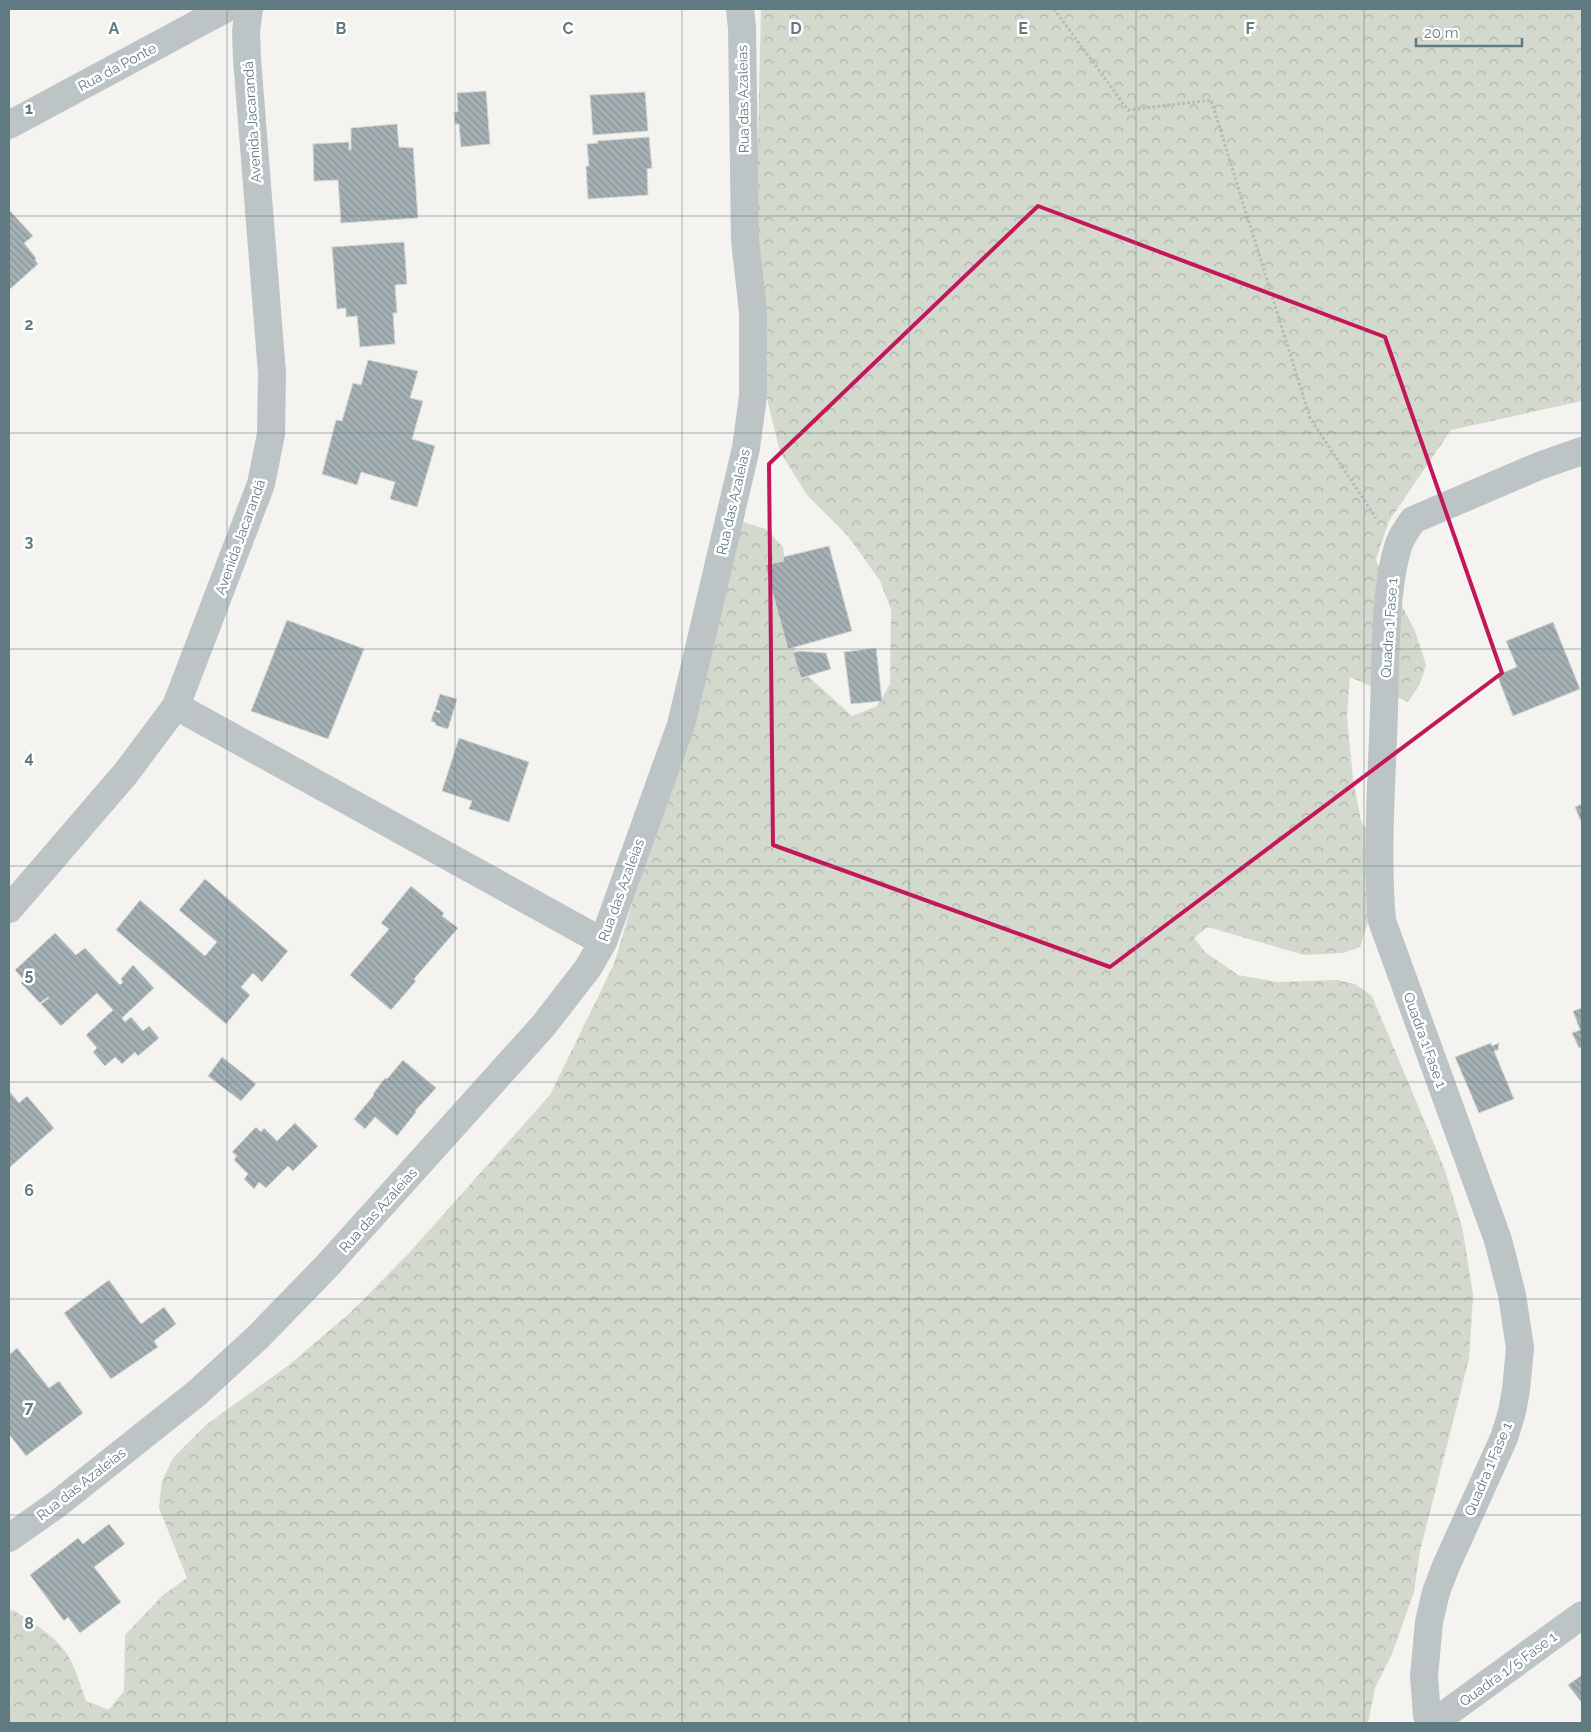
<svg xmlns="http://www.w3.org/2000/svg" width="1591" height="1732" viewBox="0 0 1591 1732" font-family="Raleway,sans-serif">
<defs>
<pattern id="forest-crowns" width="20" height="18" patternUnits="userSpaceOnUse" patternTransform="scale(1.25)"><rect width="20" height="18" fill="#d4d9ce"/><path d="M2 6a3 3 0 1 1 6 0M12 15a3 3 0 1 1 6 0" fill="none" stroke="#afb5ad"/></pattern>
<pattern id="building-back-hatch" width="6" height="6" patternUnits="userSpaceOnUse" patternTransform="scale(1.25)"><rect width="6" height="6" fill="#a4b0b3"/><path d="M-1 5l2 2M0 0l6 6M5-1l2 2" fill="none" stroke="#899497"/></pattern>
</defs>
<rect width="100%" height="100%" fill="#f4f3ef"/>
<!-- forest -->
<path fill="url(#forest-crowns)" d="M761 9H1582V401L1451 430 1389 521 1376 559 1383 578 1398 598 1415 631 1426 665 1420 684 1408 702 1350 677 1347 716 1353 779 1361 821 1372 840 1374 904 1360 947 1343 953 1304 955 1208 927 1194 938 1205 952 1238 975 1277 982 1337 980 1355 984 1372 996 1445 1170 1463 1231 1473 1295 1469 1359 1420 1551 1414 1592 1392 1654 1375 1688 1368 1723H9V1612L13 1610C33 1623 60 1638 71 1661 77 1673 81 1687 86 1701L109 1710 124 1691 125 1635 163 1595 187 1578 159 1508 162 1481 173 1458 207 1424 289 1365 351 1312 408 1254 550 1095 614 964 700 677 740 521 766 529 783 547 797 666 852 716 877 706 890 684 891 609 880 581 848 536 807 495 780 452 761 374 748 232 758 136Z"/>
<!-- building -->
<path fill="url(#building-back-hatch)" stroke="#d5d4d2" d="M486 91 490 144 461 147 459 124H455L454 112H458L457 93Z
M645 92 648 131 593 135 590 95Z
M397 124 399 147 413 148 418 218 341 223 338 180 314 181 313 144 349 142V150H351V128Z
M649 137 652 168 647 169 648 195 588 199 586 166H589L587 144 598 143 597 141Z
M9 210 33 236 24 243 36 258 35 260 38 264 9 290Z
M404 242 407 284 395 285 397 313H393L395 344 360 347 357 316 346 317V308L337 309 332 247Z
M368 360 418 371 410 398 423 401 412 439 435 446 417 507 390 499 395 482 361 472 357 485 322 474 336 420 342 421 353 383 361 385Z
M829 546 852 631 788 649 765 565 784 561 783 557Z
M287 620 364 649 328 739 251 711Z
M1553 622 1580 689 1513 716 1497 675 1517 667 1506 641Z
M876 648 882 701 851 704 844 652Z
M799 651 826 653 831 669 801 678 793 653Z
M440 694 457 699 448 729 435 725 436 723 431 721 434 711 440 713V711L435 710Z
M459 738 529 762 509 822 469 809 472 801 442 791Z
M1582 804V824L1575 807Z
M205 879 288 951 262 982 253 973 241 987 250 995 226 1024 116 930 140 900 205 956 217 942 179 910Z
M411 886 444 913 442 916 458 928 414 979 416 981 391 1010 350 975 389 929 381 923Z
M55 933 76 955 85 948 120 985 123 982 121 979 133 965 154 988 122 1018 125 1022 131 1017 143 1031 149 1026 159 1038 138 1056 135 1052 122 1064 115 1057 105 1066 93 1052 97 1048 86 1035 113 1010 97 993 61 1026 41 1004 49 998 48 997 40 1003 21 983 24 980 15 970Z
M1582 1008V1050L1581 1047 1579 1048 1572 1033 1580 1030 1573 1011Z
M1491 1043 1492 1046 1499 1043 1498 1050 1494 1051 1514 1099 1479 1113 1455 1057Z
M222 1057 256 1084 241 1101 208 1076Z
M403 1060 436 1088 415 1111 416 1112 397 1136 375 1117 365 1129 354 1119 374 1095 373 1094 385 1078 387 1079Z
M9 1091 19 1103 27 1096 54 1128 9 1168Z
M295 1123 318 1146 293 1171 288 1166 266 1188 259 1182 254 1189 244 1179 248 1174 234 1160 237 1156 232 1152 256 1127 261 1132 264 1128 277 1141Z
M109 1280 141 1324 164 1307 176 1324 154 1341 158 1347 111 1379 64 1313Z
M17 1348 49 1388 59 1381 83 1413 26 1456 9 1434V1355Z
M109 1524 125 1544 94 1567 121 1602 80 1633 68 1617 64 1621 30 1575 78 1538 83 1544Z
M1582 1675V1703L1568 1685Z"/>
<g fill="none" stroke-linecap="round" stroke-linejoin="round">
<!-- path -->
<path stroke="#b5babb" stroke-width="3" stroke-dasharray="2.5 2.5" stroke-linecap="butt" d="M1054 9 1128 110 1211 100 1310 418 1376 518"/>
<!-- minor -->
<path stroke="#bdc4c6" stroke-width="28" d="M9 125 225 9
M176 706 603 942
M9 909 126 773 176 706 261 484 271 434 272 373 247 59 246 31 249 9
M9 1538 56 1505 197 1393 258 1337 325 1268 543 1026 588 968 603 942 681 725 746 448 753 396V312L745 240 742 28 740 9
M1430 1723 1427 1716 1424 1676 1429 1622 1436 1592 1446 1566 1504 1438 1512 1412 1516 1390 1520 1348 1512 1295 1498 1240 1382 921C1376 851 1382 779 1384 709 1386 660 1384 596 1397 550 1400 538 1406 530 1413 520L1539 466 1582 451
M1433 1723 1582 1615"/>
</g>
<!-- marked area -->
<path fill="none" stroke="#c2185b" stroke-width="4" stroke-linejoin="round" d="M1038 206 1385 337 1502 673 1110 967 773 845 769 464Z"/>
<!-- grid -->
<path fill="none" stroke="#607a82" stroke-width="1" stroke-opacity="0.55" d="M227 9V1723M455 9V1723M682 9V1723M909 9V1723M1136 9V1723M1364 9V1723M9 216H1582M9 433H1582M9 649H1582M9 866H1582M9 1082H1582M9 1299H1582M9 1515H1582"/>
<g text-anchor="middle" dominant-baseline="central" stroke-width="5" stroke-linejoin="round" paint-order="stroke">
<!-- street labels -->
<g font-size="14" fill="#607a82" stroke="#fff">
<text transform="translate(117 67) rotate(-28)">Rua da Ponte</text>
<text transform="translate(743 99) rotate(-91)">Rua das Azaleias</text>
<text transform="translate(252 122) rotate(-94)">Avenida Jacarandá</text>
<text transform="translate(733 502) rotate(-77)">Rua das Azaleias</text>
<text transform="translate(240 537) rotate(-70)">Avenida Jacarandá</text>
<text transform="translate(1389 628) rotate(-86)">Quadra 1 Fase 1</text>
<text transform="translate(621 890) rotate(-70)">Rua das Azaleias</text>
<text transform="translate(1425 1040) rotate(70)">Quadra 1 Fase 1</text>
<text transform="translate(378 1210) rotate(-48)">Rua das Azaleias</text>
<text transform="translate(1488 1469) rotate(-67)">Quadra 1 Fase 1</text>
<text transform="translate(81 1484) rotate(-38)">Rua das Azaleias</text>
<text transform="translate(1508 1669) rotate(-36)">Quadra 1/5 Fase 1</text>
</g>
</g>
<g font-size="16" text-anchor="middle" font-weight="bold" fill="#607a82" stroke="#fff" stroke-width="5" stroke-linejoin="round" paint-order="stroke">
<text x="114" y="34">A</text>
<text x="341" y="34">B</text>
<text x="568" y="34">C</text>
<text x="796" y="34">D</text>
<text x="1023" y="34">E</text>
<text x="1250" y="34">F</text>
<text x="29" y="114">1</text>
<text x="29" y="330">2</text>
<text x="29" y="547">3</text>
<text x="29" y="763">4</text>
<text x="29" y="980">5</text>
<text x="29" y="1196">6</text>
<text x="29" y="1413">7</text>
<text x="29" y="1629">8</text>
</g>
<!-- border -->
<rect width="1591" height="1732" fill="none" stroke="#607a82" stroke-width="20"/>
<!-- scale -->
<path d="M1416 38v8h106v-8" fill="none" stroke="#607a82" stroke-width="2.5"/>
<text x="1424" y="38" font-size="15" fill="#607a82" stroke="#ffffff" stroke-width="4" paint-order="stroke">20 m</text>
</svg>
